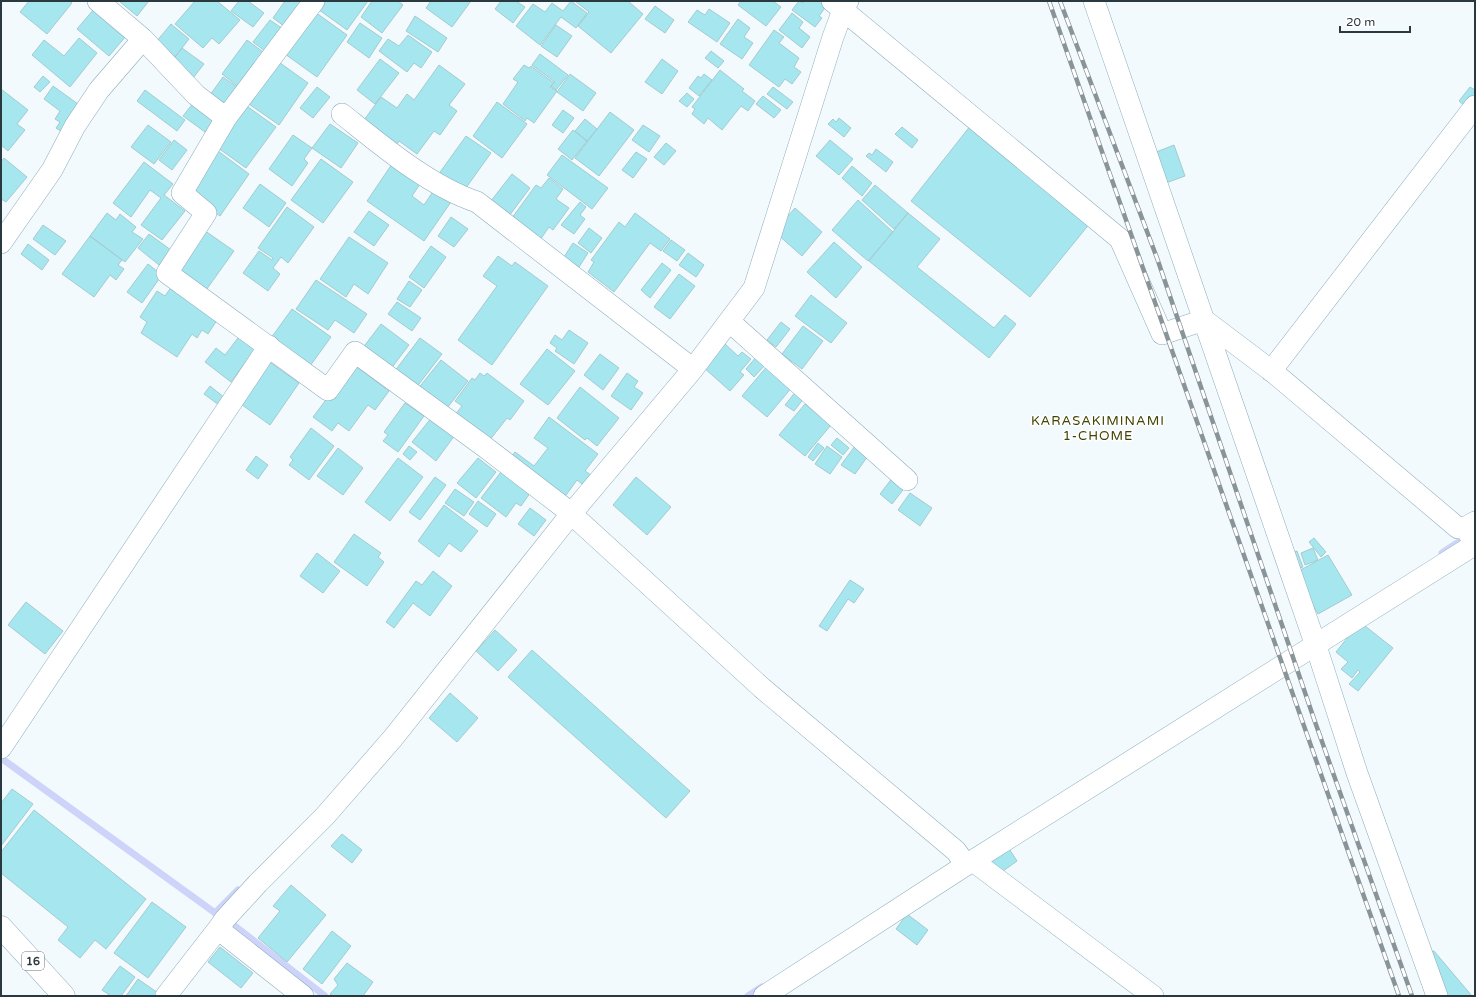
<svg xmlns="http://www.w3.org/2000/svg" width="1476" height="997" viewBox="0 0 1476 997" font-family="'Varela Round',sans-serif">
<rect width="100%" height="100%" fill="#f3fafd"/>
<g fill="none" stroke-linecap="round" stroke-linejoin="round">
<!-- stream -->
<path stroke="#ced3f9" stroke-width="7" d="M1442 553 1468 536
M1 758 218 915
M215 913 238 890
M227 920 325 996
M748 996 762 987"/>
</g>
<!-- building -->
<path fill="#a6e6ef" stroke="#a3cbd0" d="M29 1H70L72 3 47 34 20 12Z
M119 1H149L137 16Z
M195 1H217L240 20 219 44 212 38 203 48 175 24Z
M239 1H248L264 13 253 27 231 11Z
M285 1H298L305 6 288 29 273 18Z
M319 1H368L347 30 315 7Z
M372 1H398L403 5 382 33 361 17Z
M431 1H471L452 27 426 8Z
M501 1H516L525 7 513 23 495 9Z
M571 1 587 13 576 28 561 17 540 45 516 26 533 4 545 12 552 3 563 11Z
M575 1H628L643 14 611 53 578 26 589 12Z
M741 1H773L781 7 766 26 738 5Z
M799 1 803 3 804 1H821L827 5 819 16 822 18 815 27 792 10Z
M655 6 674 20 665 33 645 19Z
M94 9 126 36 109 56 77 29Z
M709 9 730 23 717 42 688 22 697 10 705 15Z
M315 12 347 35 317 77 285 54Z
M792 13 803 22 799 28 810 37 802 48 779 30Z
M415 16 447 38 438 52 406 31Z
M738 19 750 28 744 37 753 43 742 59 720 44Z
M270 20 286 31 269 54 253 42Z
M360 23 382 38 369 58 347 42Z
M171 24 189 39 175 57 156 42Z
M556 25 572 36 557 57 541 46Z
M774 30 784 37 779 43 799 58 794 67 801 72 792 84 785 79 779 87 749 65Z
M408 35 432 52 421 68 414 63 407 72 379 51 388 39 399 46Z
M79 38 97 53 70 87 32 55 44 40 64 56Z
M247 40 266 54 240 88 222 74Z
M182 48 204 64 193 78 171 62Z
M711 51 724 61 718 68 705 58Z
M540 54 568 75 556 90 551 86 555 82 532 65Z
M380 59 399 73 375 104 357 90Z
M662 59 678 71 662 94 645 82Z
M276 60 308 83 279 125 246 102Z
M439 65 465 84 449 105 457 111 440 135 434 131 417 154 399 141 394 148 361 124 381 97 397 108 407 94 414 100Z
M524 65 529 68 531 66 554 83 550 87 557 91 534 123 527 118 525 121 503 104 518 82 513 79Z
M720 70 744 89 742 91 755 101 748 111 741 106 722 130 708 118 704 124 692 114 695 109 692 107Z
M570 74 596 93 583 111 557 92Z
M704 74 712 80 699 96 689 88 698 76 701 78Z
M43 76 50 82 40 92 34 87Z
M223 77 241 90 228 108 210 95Z
M53 86 78 104 66 121 72 125 65 134 56 128 60 122 55 119 60 111 44 99Z
M317 87 330 97 313 118 300 108Z
M773 87 793 102 787 109 767 94Z
M1470 87 1475 90V103L1470 110 1459 101Z
M1 89 28 110 17 124 25 130 8 151 1 145Z
M145 90 185 120 177 131 137 101Z
M687 93 694 99 687 107 679 101Z
M763 96 781 110 774 118 756 104Z
M194 102 216 118 205 132 183 116Z
M497 102 527 124 502 158 473 136Z
M244 104 276 127 246 168 214 145Z
M563 110 574 118 563 133 552 125Z
M610 112 634 130 599 176 575 158Z
M839 118 851 128 844 137 828 124 833 119 836 122Z
M585 119 597 129 587 141 575 131Z
M330 124 358 143 341 168 312 148Z
M148 125 171 142 154 164 131 147Z
M643 125 660 136 649 152 632 140Z
M971 125 1091 222 1030 297 911 201Z
M902 127 918 140 912 148 895 134Z
M573 130 587 141 572 160 558 149Z
M293 135 312 148 304 159 308 163 292 186 269 169Z
M466 136 491 153 463 192 438 175Z
M174 140 187 150 172 170 159 160Z
M830 140 853 159 839 175 816 156Z
M666 143 676 151 664 165 654 157Z
M1174 145 1185 176 1163 184 1151 154Z
M876 149 893 162 886 172 866 156 869 153 872 155Z
M218 151 249 174 220 216 188 193Z
M636 152 647 159 633 178 622 170Z
M562 155 608 188 592 209 547 175Z
M4 158 27 177 6 202 1 199V162Z
M321 159 353 182 323 223 291 200Z
M144 162 173 184 164 195 185 211 162 240 141 225 161 198 150 190 131 217 113 203Z
M392 164 420 184 412 196 424 205 434 190 451 202 424 241 367 201Z
M852 166 872 183 862 196 842 178Z
M512 174 530 188 506 220 487 206Z
M549 178 563 189 556 199 569 208 553 230 549 227 538 243 509 222 536 185 541 188Z
M260 184 286 203 269 227 243 208Z
M875 185 908 213 894 229 862 200Z
M858 200 893 232 868 261 832 230Z
M580 202 586 207 580 215 585 219 574 234 561 225Z
M287 207 314 227 288 263 281 257 273 268 280 274 268 291 243 273 259 251 272 260 273 258 258 248Z
M795 208 822 232 802 256 777 234 780 225Z
M369 211 389 225 374 246 354 232Z
M107 213 116 220 120 214 136 227 132 232 143 239 125 262 90 236Z
M635 213 670 239 661 251 650 243 614 292 588 272 594 262 591 260 619 222 625 227Z
M908 213 940 239 917 267 994 328 1005 315 1016 324 989 358 869 261Z
M451 217 468 229 454 247 438 236Z
M43 225 66 241 55 255 33 239Z
M201 228 234 251 204 293 172 270Z
M589 228 602 238 591 253 578 243Z
M149 234 171 250 159 265 138 248Z
M90 236 122 260 118 265 124 269 116 280 110 275 94 297 62 274Z
M349 237 388 263 368 294 354 284 346 297 320 279Z
M671 240 685 250 677 261 663 251Z
M834 242 862 267 836 298 807 272Z
M573 243 588 253 579 267 564 257Z
M28 244 49 260 42 270 21 254Z
M431 246 446 257 424 288 409 277Z
M688 253 704 265 696 277 679 265Z
M498 256 512 266 515 262 548 286 492 365 458 340 497 286 483 276Z
M662 263 671 270 650 298 641 290Z
M148 264 162 275 142 303 127 292Z
M679 274 695 286 670 319 654 307Z
M316 280 367 314 354 333 335 320 328 330 296 309Z
M409 281 422 290 410 307 397 299Z
M172 286 219 317 208 334 202 330 197 338 192 334 177 357 141 333 147 322 140 317 157 291 165 296Z
M811 295 847 323 831 343 795 316Z
M397 302 421 318 412 331 388 314Z
M292 309 331 337 310 366 271 338Z
M781 322 790 329 776 347 767 340Z
M381 324 409 345 390 370 362 349Z
M803 326 823 341 802 369 782 354Z
M569 330 588 343 574 364 555 351 557 348 550 343 555 335 562 340Z
M241 334 257 346 231 382 205 362 216 348 225 355Z
M420 338 442 354 416 388 394 372Z
M724 343 738 356 742 352 751 359 740 372 744 375 730 391 703 367Z
M547 349 575 371 548 405 520 384Z
M600 354 619 368 603 390 584 375Z
M757 356 766 364 754 377 746 369Z
M267 360 299 383 270 425 238 402Z
M441 360 468 381 444 412 417 390Z
M353 364 389 391 375 410 368 405 349 431 338 423 332 431 313 417Z
M768 365 793 386 767 417 742 396Z
M480 373 484 376 487 373 524 401 510 420 507 418 489 441 455 415 462 406 455 401 472 378 475 380Z
M627 373 638 381 634 387 643 393 631 410 611 396Z
M210 386 225 398 219 405 204 394Z
M580 387 619 418 597 446 587 438 585 440 557 418Z
M797 390 805 397 794 411 785 405Z
M405 403 424 416 398 452 383 441 388 435 384 432Z
M805 404 831 425 805 456 779 435Z
M432 417 455 435 436 461 412 442Z
M549 417 598 454 585 471 594 477 586 487 577 480 564 498 508 461 515 452 534 466 548 448 534 438Z
M311 428 334 446 309 480 289 465 293 460 290 457Z
M837 438 849 448 843 455 831 445Z
M818 443 824 448 813 461 808 457Z
M409 446 417 452 410 460 403 454Z
M827 446 842 457 830 474 815 464Z
M855 446 868 456 855 474 841 465Z
M338 448 363 468 343 495 317 476Z
M256 456 268 465 258 479 246 470Z
M398 458 423 477 390 521 365 502Z
M478 458 496 472 476 498 457 483Z
M504 468 533 489 521 506 516 503 506 517 481 498Z
M435 477 446 485 420 520 409 512Z
M636 477 671 507 647 535 613 505Z
M893 477 906 486 892 504 880 494Z
M455 489 474 502 464 516 445 503Z
M910 493 932 508 920 526 898 510Z
M478 501 496 514 487 527 469 514Z
M444 505 478 531 461 552 449 543 439 557 418 541Z
M530 508 546 520 534 536 518 524Z
M354 534 381 553 378 557 384 562 367 586 334 562Z
M1314 538 1326 552 1321 557 1309 542Z
M1313 548 1318 560 1305 565 1301 553Z
M1297 551 1303 567 1296 570 1289 554Z
M317 553 340 571 323 593 300 576Z
M1328 555 1352 595 1318 614 1295 573Z
M433 571 452 586 430 616 413 603 394 628 386 622 416 581 422 585Z
M850 580 864 589 854 603 848 599 827 631 819 626Z
M26 602 63 631 45 654 8 625Z
M1360 622 1393 648 1358 691 1349 684 1360 672 1358 670 1352 678 1341 669 1348 662 1336 652Z
M495 630 517 650 498 671 476 651Z
M532 650 690 791 666 818 508 677Z
M450 693 478 718 457 742 429 718Z
M12 789 33 804 1 846V803Z
M34 810 146 899 106 949 95 940 80 958 58 940 68 927 1 873V852Z
M342 834 362 850 352 863 331 846Z
M1006 844 1017 861 999 874 987 858Z
M291 885 326 915 287 962 258 938 280 911 273 906Z
M152 902 186 927 148 978 114 953Z
M907 914 928 930 917 945 896 929Z
M332 931 351 946 322 984 303 969Z
M220 947 253 973 241 988 208 962Z
M1434 951 1472 996H1445L1429 952Z
M347 963 373 982 363 996H333L330 994 338 985 334 979Z
M120 966 135 977 121 996H111L102 990Z
M138 979 158 993 156 996H126Z"/>
<g fill="none" stroke-linecap="round" stroke-linejoin="round">
<defs>
<path id="street" d="M832 1 1120 239 1162 334 1204 320 1273 372 1458 528 1466 527 1475 522
M1094 1 1316 646 1357 773 1437 996
M143 39 196 95 226 118 314 1
M342 114C381 145 429 186 477 202L693 369
M226 118 182 193 206 213 167 273 328 390 355 352 485 447 567 510 762 688 956 851 966 865
M1 243 52 170 75 126 99 90 143 39 98 1
M730 322 907 480
M1271 371 1475 106
M1 748 269 346
M973 861 1153 996
M218 929 225 919 258 883 325 816 393 738 571 514 693 369 754 288 833 37 843 10 848 1
M166 996 218 929 303 996
M764 996 966 865 1474 545 1466 527"/>
<path id="primary" d="M1 927 64 996"/>
</defs>
<!-- street casing -->
<use href="#street" stroke="#8bacbd" stroke-width="22"/>
<!-- primary casing -->
<use href="#primary" stroke="#8bacbd" stroke-width="23"/>
<!-- street -->
<use href="#street" stroke="#fff" stroke-width="21"/>
<!-- primary -->
<use href="#primary" stroke="#fff" stroke-width="22"/>
<defs>
<path id="rail" d="M1049 1 1399 996
M1060 1 1157 258 1314 719 1412 996"/>
</defs>
<!-- rail casing -->
<use href="#rail" stroke="#899499" stroke-width="4.5"/>
<!-- rail -->
<use href="#rail" stroke="#fff" stroke-width="3" stroke-dasharray="9" stroke-linecap="butt"/>
</g>
<g text-anchor="middle" dominant-baseline="central" stroke-width="3" stroke-linejoin="round" paint-order="stroke">
<!-- shield labels -->
<rect fill="#fff" stroke="#6a7479" stroke-width="1" x="22" y="952" width="22" height="18" rx="3"/>
<g font-size="11" font-weight="bold" fill="#2a383f">
<text x="33" y="961">16</text>
</g>
<!-- neighbourhood labels -->
<g font-size="13" letter-spacing="1" fill="#434302" stroke="#fff">
<text x="1098" y="421">KARASAKIMINAMI<tspan x="1098" dy="15">1-CHOME</tspan></text>
</g>
</g>
<!-- border -->
<rect width="1476" height="997" fill="none" stroke="#2a383f" stroke-width="4"/>
<!-- scale -->
<path d="M1340 26v6h70v-6" fill="none" stroke="#2a383f" stroke-width="2"/>
<text x="1346" y="26" font-size="12" fill="#2a383f" stroke="#ffffff" stroke-width="3" paint-order="stroke">20 m</text>
</svg>
